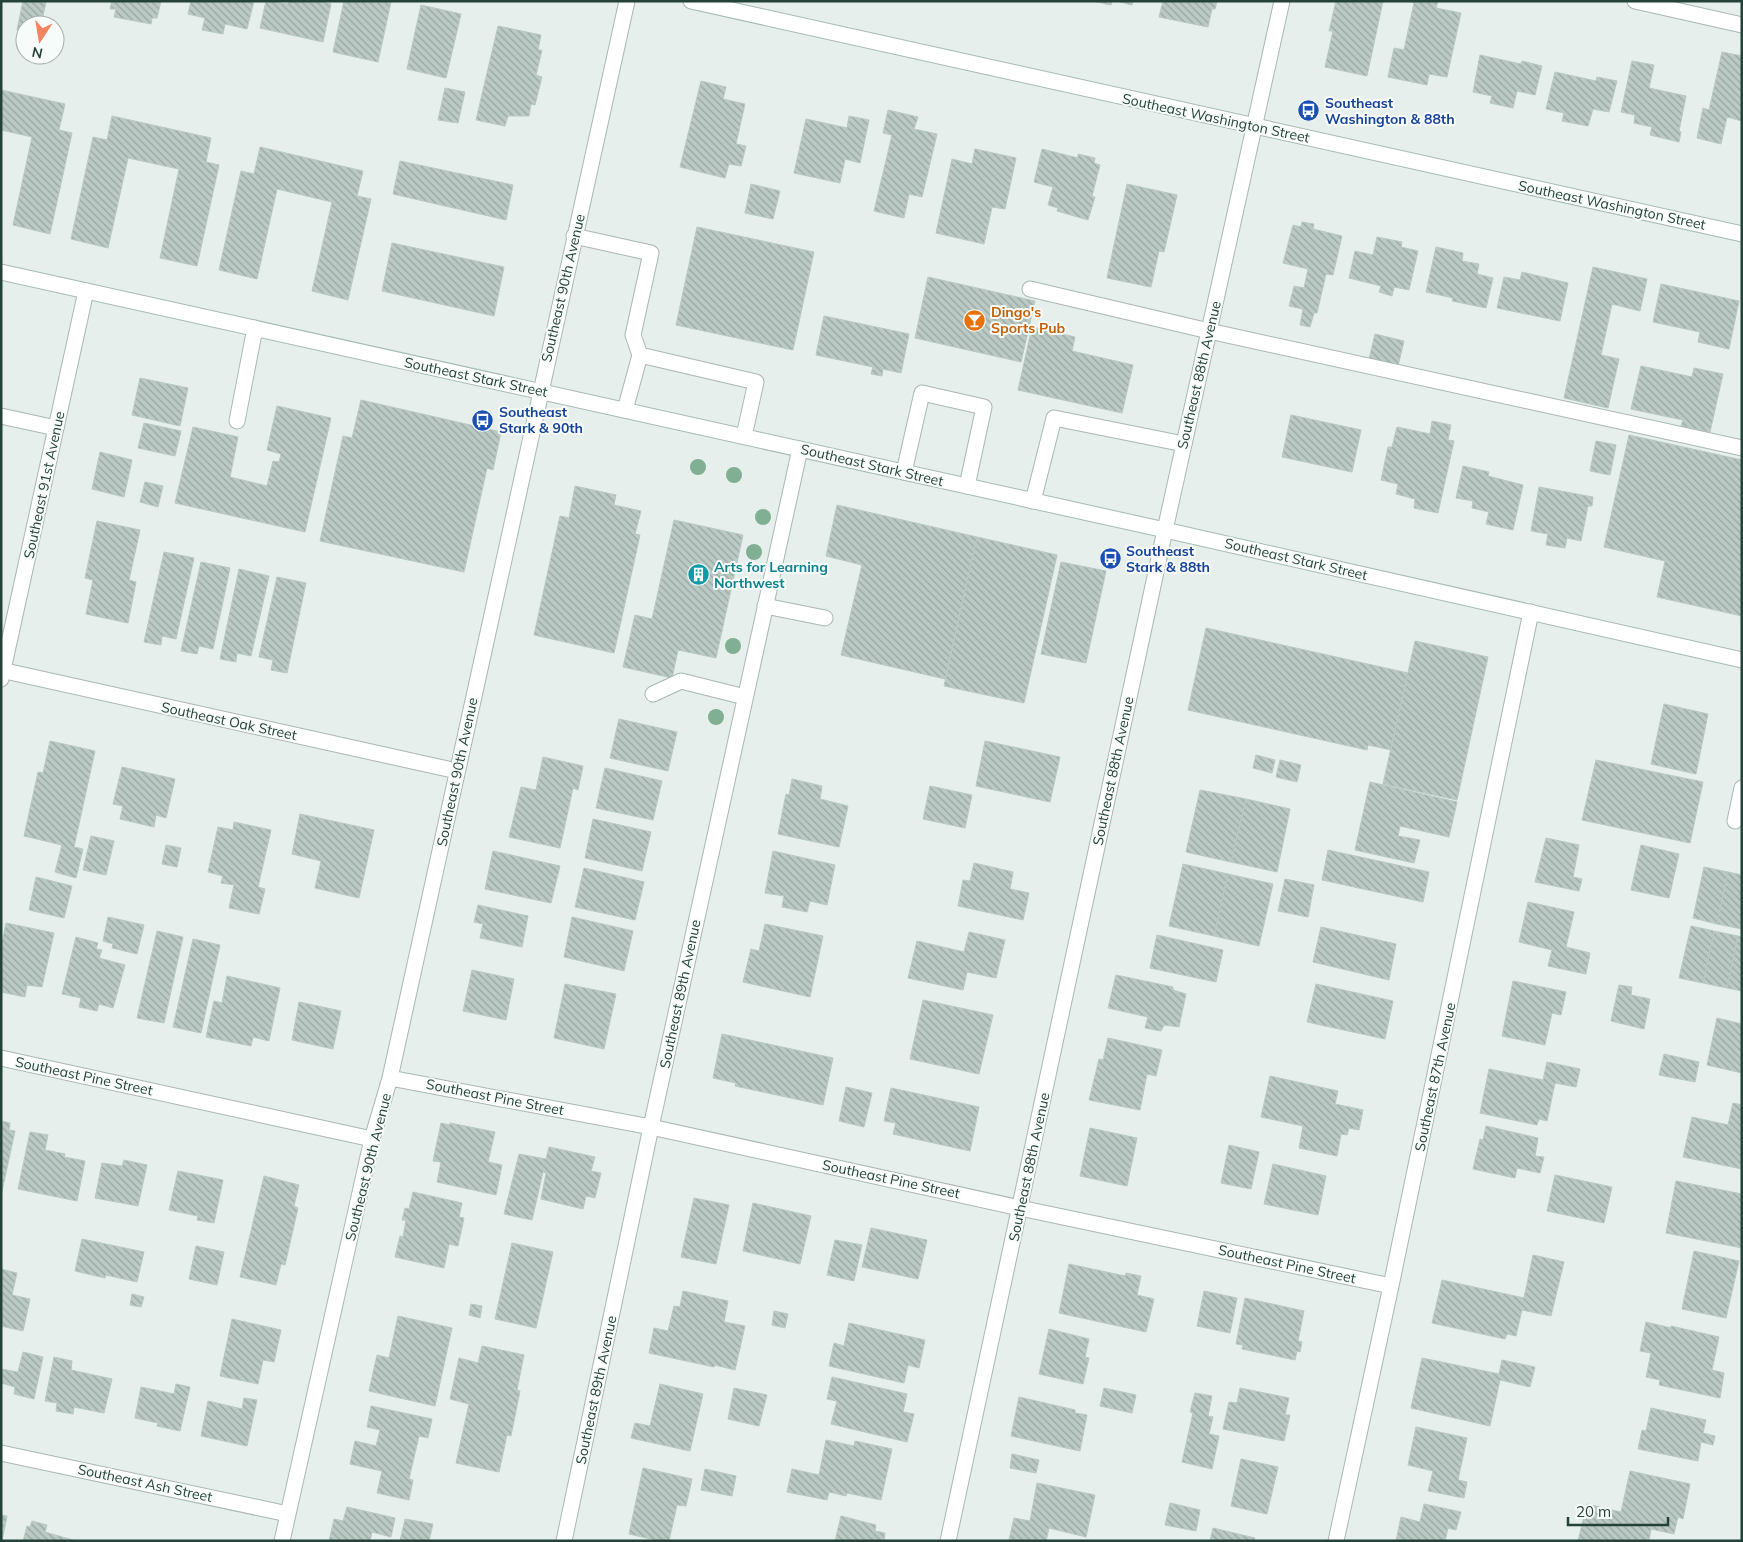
<svg xmlns="http://www.w3.org/2000/svg" width="1743" height="1542" viewBox="0 0 1743 1542" font-family="Mulish,sans-serif">
<defs>
<pattern id="building-back-hatch" width="6" height="6" patternUnits="userSpaceOnUse" patternTransform="scale(1.25)"><rect width="6" height="6" fill="#bbcac4"/><path d="M-1 5l2 2M0 0l6 6M5-1l2 2" fill="none" stroke="#98a6a0"/></pattern>
</defs>
<rect width="100%" height="100%" fill="#e6efeb"/>
<!-- building -->
<path fill="url(#building-back-hatch)" stroke="#b8c9c2" d="M23 1 46 2 41 25H25V32L17 30Z
M112 1H161L157 18H152L151 24 114 17 116 9H110Z
M191 1H254L247 29 225 24 223 34 202 30 205 18 188 14Z
M266 1 288 4V1H319L331 4 323 42 260 28Z
M344 1 391 2 378 62 333 52Z
M1092 1H1112L1111 5Z
M1116 1H1133L1132 5Z
M1163 1H1217L1215 9H1212L1208 27 1159 17Z
M1336 1H1383L1367 76 1325 67 1333 31H1329Z
M1438 1 1436 8 1461 13 1447 77 1429 74 1427 85 1388 77 1394 48 1404 50 1414 3 1408 1Z
M421 5 461 14 446 78 407 69Z
M498 26 541 35 538 50H542L536 75 542 77 535 105 531 104 529 116H508L505 126 476 120Z
M1722 52 1742 56V121L1727 117 1721 144 1697 138 1703 108 1709 110Z
M1480 55 1521 64 1522 61 1542 66 1535 95 1517 91 1513 108 1490 103 1492 96 1473 92Z
M1632 61 1654 65 1649 88 1686 96 1679 131 1681 132 1679 142 1650 135 1652 127 1634 123 1635 115 1621 112Z
M1555 72 1596 81 1597 77 1617 81 1609 112 1593 109 1588 126 1562 121 1564 113 1546 109Z
M701 81 726 87 723 99 745 104 736 144 746 146 741 166 729 164 725 178 680 167Z
M445 88 465 92 458 123 438 120Z
M1 90 65 104 59 130 72 133 50 234 13 225 32 137 1 130Z
M888 110 918 117 914 129 937 134 922 197 909 194 904 218 874 211 892 135 883 133Z
M112 116 211 138 206 162 219 165 197 266 160 258 179 169 128 158 108 248 71 239 93 137 107 140Z
M849 116 869 120 860 163 845 159 840 183 794 173 806 119 847 128Z
M260 147 363 171 357 196 371 199 348 300 312 291 332 202 277 189 257 279 219 270 241 171 254 174Z
M975 149 1016 158 1005 209 992 207 984 244 936 233 952 159 972 164Z
M1042 149 1078 158V154L1095 158 1094 163 1100 165 1092 196 1095 197 1088 220 1057 211 1058 208 1048 205 1053 187 1034 182Z
M400 161 513 185 506 220 393 194Z
M751 184 780 191 773 219 745 213Z
M1127 184 1177 195 1164 252 1159 251 1151 287 1107 278Z
M1302 222 1314 224 1313 229 1342 236 1333 275 1326 274 1317 313H1314L1310 327 1300 325 1303 309 1289 306 1294 286 1304 288 1308 269 1283 263 1293 225 1301 227Z
M697 227 814 252 793 350 676 325Z
M1377 237 1402 242 1401 247 1418 251 1409 290 1394 287 1392 296 1379 292 1381 286 1349 278 1355 251 1373 255Z
M392 243 504 267 494 316 382 291Z
M1436 247 1463 253 1462 261 1479 264 1477 274 1493 278 1486 308 1452 301 1453 298 1426 292Z
M1593 267 1647 279 1640 311 1612 304 1601 355 1619 359 1608 408 1564 398Z
M1522 272 1568 283 1560 321 1497 308 1504 277 1520 280Z
M928 277 1035 301 1021 362 915 338Z
M1661 284 1739 301 1729 349 1698 342 1700 332 1653 322Z
M824 316 909 334 901 373 883 369 882 376 871 374 873 367 816 355Z
M1032 327 1075 337 1072 351 1133 365 1122 413 1018 390Z
M1375 334 1404 341 1398 366 1369 359Z
M1641 366 1692 377 1694 368 1723 374 1710 432 1681 426 1683 420 1631 409Z
M140 378 188 388 180 426 132 415Z
M361 400 501 432 493 470 487 468 464 572 320 541 343 436 352 438Z
M277 406 331 418 305 532 175 503 193 427 238 437 230 477 267 486 273 461 279 462 281 454 267 450Z
M1291 415 1361 430 1352 472 1282 457Z
M1432 421 1451 425 1448 440 1454 441 1438 513 1414 508 1415 499 1396 494 1398 484 1381 480 1388 447H1392L1397 427 1430 434Z
M144 423 181 431 175 456 138 448Z
M1629 435 1742 460V616L1657 597 1665 561 1604 547Z
M1596 441 1616 445 1610 475 1590 471Z
M100 452 132 460 124 497 92 489Z
M1463 466 1489 472 1488 476 1523 485 1513 530 1486 524 1489 512 1472 508 1473 501 1456 498Z
M145 482 163 486 158 507 140 502Z
M575 486 616 495 614 505 641 511 635 534 640 535 614 653 534 635 560 516 569 518Z
M1539 487 1593 497 1592 506H1588L1581 541 1567 538 1565 548 1546 545 1548 534 1531 531Z
M837 505 977 537 945 679 841 655 862 565 826 556Z
M674 520 743 535 716 658 678 650 672 678 623 667 635 615 652 619Z
M97 521 140 530 129 580 136 582 128 623 86 614 93 580 85 578Z
M977 537 1057 555 1024 703 944 686Z
M164 552 194 558 176 639 162 636 161 645 144 642Z
M201 562 230 568 213 649 199 646 197 654 181 651Z
M1061 562 1106 571 1086 663 1041 654Z
M239 569 269 576 251 656 237 653 236 662 220 659Z
M277 577 306 583 287 673 271 670 273 660 259 657Z
M1206 628 1408 673 1391 750 1368 745 1367 750 1188 710Z
M1415 641 1488 657 1457 800 1383 784Z
M1664 704 1708 714 1696 774 1651 764Z
M619 719 677 732 668 771 610 758Z
M50 741 95 751 74 847 83 849 76 878 55 872 62 845 24 836 38 772 43 773Z
M985 741 1060 757 1050 802 976 786Z
M1256 755 1275 760 1272 773 1253 768Z
M543 757 583 766 578 790 573 788 560 848 509 837 521 787 536 790Z
M1280 760 1301 765 1297 782 1276 777Z
M1596 760 1703 782 1690 843 1582 820Z
M122 767 175 779 166 818 156 815 154 827 120 819 123 806 113 804Z
M605 768 662 781 653 820 596 808Z
M792 779 822 786 820 799 848 806 839 847 778 834 786 794 789 795Z
M1370 782 1457 802 1449 837 1400 826 1398 836 1420 840 1414 863 1355 850Z
M930 786 972 795 965 828 923 819Z
M1200 790 1246 799 1231 862 1186 852Z
M1246 799 1290 809 1277 872 1231 862Z
M300 814 374 830 359 898 315 888 321 861 292 854Z
M593 819 651 832 642 871 585 858Z
M234 822 271 830 258 887 265 889 259 914 229 908 234 885 221 883 223 876 208 872 218 827 233 830Z
M91 836 114 841 106 875 83 870Z
M1546 838 1579 845 1573 877 1582 879 1579 891 1535 882Z
M166 845 181 848 177 867 162 864Z
M1641 845 1679 854 1669 898 1631 890Z
M1328 850 1429 872 1423 902 1322 880Z
M493 851 560 866 551 903 485 889Z
M773 851 835 865 827 905 810 901 807 912 782 907 784 896 765 893Z
M974 863 1013 872 1010 889 1029 893 1023 920 958 906 963 880 970 881Z
M1183 864 1228 874 1214 936 1169 926Z
M1704 867 1728 872 1717 924 1693 918Z
M584 868 644 882 635 920 575 907Z
M1728 872 1742 875V929L1717 924Z
M1228 874 1273 884 1259 946 1214 936Z
M36 877 72 886 64 918 29 910Z
M1285 879 1314 885 1308 917 1278 911Z
M1528 902 1574 912 1566 947 1590 953 1586 974 1548 966 1552 950 1519 942Z
M478 905 528 916 522 947 480 938 483 924 474 922Z
M108 917 144 925 137 954 112 948 113 944 103 941Z
M572 917 633 931 624 971 564 957Z
M6 923 54 933 42 987 27 985 25 997 1 992V949Z
M765 924 823 936 810 997 743 982 751 949 759 951Z
M1691 926 1714 931 1703 983 1679 978Z
M1321 927 1396 944 1389 980 1313 962Z
M157 931 183 937 164 1023 137 1018Z
M1714 931 1738 936 1727 988 1703 983Z
M969 932 1005 940 996 978 967 972 963 990 908 978 917 941 964 952Z
M1157 935 1223 950 1216 982 1150 968Z
M1738 936 1742 937V991L1727 988Z
M76 937 98 943 96 949 102 950 99 958 125 965 113 1008 99 1004 97 1011 79 1007 81 998 62 994Z
M193 939 220 945 201 1033 173 1027Z
M472 970 514 979 506 1020 463 1011Z
M1116 975 1173 987V990L1186 994 1179 1027 1164 1025 1161 1031 1145 1028 1148 1017 1108 1008Z
M227 976 280 988 269 1041 253 1037 251 1046 206 1037 214 1001 222 1003Z
M1513 981 1566 992 1561 1015 1552 1013 1545 1045 1502 1036Z
M565 984 616 994 604 1049 554 1038Z
M1316 984 1393 1001 1385 1039 1307 1022Z
M1619 985 1632 987 1631 995 1650 999 1644 1029 1611 1021Z
M923 1000 993 1015 979 1074 910 1059Z
M299 1002 341 1011 333 1049 292 1040Z
M1717 1018 1742 1024V1073L1707 1065Z
M722 1034 833 1058 823 1105 735 1086 736 1083 713 1078Z
M1108 1038 1162 1050 1156 1076 1147 1074 1140 1110 1089 1100 1099 1059 1103 1060Z
M1664 1054 1699 1062 1695 1082 1659 1075Z
M1547 1062 1580 1069 1576 1087 1555 1083 1547 1121 1539 1119 1537 1125 1480 1113 1489 1069 1543 1080Z
M1270 1076 1338 1091 1335 1104 1363 1110 1359 1130 1349 1128 1347 1135 1341 1134 1337 1156 1299 1148 1303 1126 1261 1117Z
M846 1087 872 1093 864 1127 839 1121Z
M891 1088 979 1107 970 1151 893 1134 896 1123 884 1121Z
M1733 1103 1742 1105V1169L1683 1157 1692 1117 1728 1125Z
M1 1121 10 1123 9 1130 15 1131 1 1196Z
M441 1123 450 1125V1123L495 1132 488 1162 502 1165 496 1195 437 1182 441 1162 433 1161Z
M1486 1126 1538 1138 1535 1156 1544 1157 1540 1173 1517 1168 1515 1178 1473 1169 1480 1139 1483 1140Z
M1090 1128 1137 1138 1127 1186 1080 1176Z
M30 1132 48 1135 45 1150 65 1154 64 1157 85 1161 77 1201 18 1189Z
M1229 1145 1259 1152 1251 1189 1221 1183Z
M549 1147 595 1157 591 1171 601 1173 595 1198 586 1196 583 1209 541 1199 546 1173 543 1172 532 1220 504 1214 519 1154 546 1159Z
M124 1160 147 1165 138 1206 95 1198 102 1163 122 1166Z
M1273 1164 1326 1176 1318 1215 1264 1204Z
M178 1171 223 1180 214 1223 197 1220 198 1216 169 1210Z
M1555 1175 1612 1187 1604 1223 1547 1211Z
M264 1176 299 1185 294 1206 298 1208 285 1265 281 1264 276 1285 240 1277Z
M1676 1181 1742 1194V1248L1666 1233Z
M413 1192 462 1203 459 1217 464 1218 458 1246 449 1244 444 1268 395 1257 400 1236 403 1237 406 1220H402L405 1208 409 1209Z
M694 1198 729 1205 716 1264 681 1257Z
M753 1203 811 1216 800 1264 743 1251Z
M871 1228 927 1240 918 1279 862 1267Z
M82 1239 144 1252 137 1282 106 1275 105 1278 75 1271Z
M835 1240 862 1245 854 1281 827 1275Z
M512 1243 553 1252 536 1328 495 1319Z
M196 1246 224 1252 217 1285 189 1279Z
M1694 1251 1739 1261 1726 1318 1682 1309Z
M1533 1255 1564 1262 1551 1316 1522 1310 1516 1336 1507 1334 1505 1339 1432 1323 1442 1280 1524 1298Z
M1069 1264 1125 1276 1126 1273 1141 1276 1137 1295 1154 1299 1146 1332 1059 1313Z
M1 1269 17 1273 12 1295 30 1299 23 1331 1 1326Z
M683 1291 728 1301 724 1322 745 1326 735 1370 715 1365 714 1367 649 1353 654 1328 668 1331 674 1306 680 1307Z
M1204 1291 1237 1298 1230 1333 1197 1326Z
M132 1294 144 1297 141 1307 130 1305Z
M1245 1298 1304 1311 1298 1341 1302 1342 1300 1352 1297 1351 1295 1360 1242 1349 1243 1345 1236 1344Z
M471 1304 482 1306 480 1318 469 1315Z
M774 1311 788 1314 785 1328 772 1325Z
M398 1316 452 1328 435 1406 369 1391 377 1355 389 1358Z
M232 1319 281 1330 274 1362 263 1360 258 1384 220 1376Z
M1646 1322 1671 1328V1326L1719 1337 1712 1370 1724 1373 1720 1398 1659 1385 1660 1380 1646 1377 1651 1353 1640 1351Z
M849 1323 925 1340 919 1368 908 1365 904 1383 829 1366 834 1343 844 1346Z
M1049 1329 1089 1339 1085 1357 1089 1358 1083 1384 1039 1374Z
M482 1346 524 1355 517 1390 520 1391 511 1436 507 1435 499 1472 456 1463 469 1404 450 1399 459 1358 478 1363Z
M23 1352 43 1357 34 1399 14 1394 15 1387 1 1383V1369L18 1372Z
M54 1357 72 1361 71 1370 112 1379 104 1413 74 1407 73 1414 56 1411 57 1403 45 1401Z
M1422 1358 1499 1374 1502 1360 1535 1367 1530 1387 1500 1380 1490 1426 1411 1408Z
M832 1377 907 1394 903 1412 914 1414 907 1442 831 1424 837 1401 827 1399Z
M176 1384 190 1387 180 1431 157 1426 158 1423 135 1418 141 1387 174 1394Z
M660 1384 703 1394 690 1451 631 1438 635 1423 650 1426Z
M734 1388 767 1395 759 1426 728 1419Z
M1104 1388 1136 1395 1132 1413 1100 1406Z
M1240 1388 1289 1398 1285 1415H1290L1284 1441 1223 1429 1229 1402 1237 1403Z
M1195 1393 1212 1396 1208 1416 1213 1417 1209 1434 1219 1436 1212 1469 1182 1462 1193 1413 1190 1412Z
M1019 1397 1075 1410V1413L1087 1415 1080 1451 1011 1436Z
M244 1398 257 1400 247 1446 201 1436 208 1401 242 1409Z
M371 1406 432 1419 428 1438 419 1436 409 1479 413 1480 409 1500 377 1493 382 1471 350 1464 355 1441 376 1446 380 1430 367 1427Z
M1651 1408 1706 1420 1703 1433 1715 1436 1713 1445 1701 1442 1698 1461 1638 1449 1642 1430 1646 1431Z
M1416 1427 1467 1438 1458 1480 1467 1482 1464 1498 1428 1491 1433 1471 1408 1465Z
M826 1440 854 1446 855 1441 892 1449 881 1500 847 1493 846 1496 829 1492 827 1500 787 1492 792 1469 819 1475Z
M1012 1454 1039 1460 1036 1473 1010 1468Z
M1241 1459 1278 1467 1267 1514 1231 1506Z
M643 1468 692 1479 686 1506 677 1505 669 1541H660L629 1534Z
M705 1469 736 1476 732 1496 701 1490Z
M1630 1471 1690 1484 1683 1519 1678 1517 1674 1534 1651 1529 1649 1541H1578L1587 1504 1621 1512Z
M1037 1483 1095 1495 1086 1537 1049 1528 1046 1541 1009 1540 1014 1518 1030 1521Z
M1170 1503 1200 1510 1196 1531 1165 1525Z
M1424 1504 1461 1512 1456 1530 1448 1528 1445 1541H1396L1401 1517 1420 1522Z
M347 1507 395 1518 391 1537 372 1532 370 1541H329L334 1519 343 1521Z
M1 1515 7 1516 2 1541H1Z
M841 1516 876 1525 875 1531 885 1533 884 1541H835Z
M405 1519 433 1524 429 1541H400Z
M32 1521 47 1525 45 1532 76 1541H23L27 1526 30 1527Z
M1213 1528 1255 1538 1254 1541H1210Z"/>
<g fill="none" stroke-linecap="round" stroke-linejoin="round">
<defs>
<path id="lane" d="M1635 1 1742 25
M574 236 651 253 633 335 640 355
M1030 289 1209 331 1742 448
M625 410 640 355 756 382 744 436
M1 416 56 428
M237 421 255 328
M904 472 922 393 984 407 967 486
M1033 501 1054 418 1184 444
M765 606 825 618
M653 694 681 681 745 697
M1735 821 1742 788"/>
<path id="street" d="M1 670 457 771
M1 679 86 291
M1 1058 372 1139
M390 1078 651 1127 1020 1208 1391 1286
M1 1453 288 1514
M282 1541 372 1139 390 1078 627 1
M564 1541 651 1127 800 449
M948 1541 1165 530 1282 1
M1336 1541 1391 1286 1531 612"/>
<path id="secondary" d="M691 1 1742 234
M1 272 1165 530 1742 660"/>
</defs>
<!-- lane casing -->
<use href="#lane" stroke="#a8b8b2" stroke-width="17"/>
<!-- street casing -->
<use href="#street" stroke="#a8b8b2" stroke-width="17"/>
<!-- secondary casing -->
<use href="#secondary" stroke="#a4bbb3" stroke-width="17"/>
<!-- lane -->
<use href="#lane" stroke="#fff" stroke-width="15"/>
<!-- street -->
<use href="#street" stroke="#fff" stroke-width="15"/>
<!-- secondary -->
<use href="#secondary" stroke="#fff" stroke-width="15"/>
</g>
<!-- trees -->
<g fill="#80af93">
<circle cx="698" cy="467" r="8"/>
<circle cx="734" cy="475" r="8"/>
<circle cx="763" cy="517" r="8"/>
<circle cx="754" cy="552" r="8"/>
<circle cx="733" cy="646" r="8"/>
<circle cx="716" cy="717" r="8"/>
</g>
<!-- icons -->
<defs>
<symbol id="bus-disc" viewBox="-11 -11 22 22"><circle r="9.5" fill="#1a4fb4" stroke="#f7fbf9"/><path d="M-5-6H5V4H4V6H2V4H-2V6H-4V4H-5ZM-3.5-4V0h7V-4ZM-3.5 1.2v1.5H-2V1.2ZM2 1.2v1.5H3.5V1.2Z" fill="#fff"/></symbol>
<symbol id="bar-disc" viewBox="-11 -11 22 22"><circle r="9.5" fill="#e8710a" stroke="#f7fbf9"/><path d="M-6-5H6L.8 .8V4.5H3.5V6h-7V4.5H-.8V.8Z" fill="#fff"/></symbol>
<symbol id="building-disc" viewBox="-11 -11 22 22"><circle r="9.5" fill="#0f9aa8" stroke="#f7fbf9"/><path d="M-4-6H4V6H1V3H-1V6H-4ZM-2.5-4.3h1.7v1.8h-1.7ZM.8-4.3h1.7v1.8H.8ZM-2.5-1h1.7V.8h-1.7ZM.8-1h1.7V.8H.8Z" fill="#fff"/></symbol>
</defs>
<g fill-rule="evenodd">
<use href="#bus-disc" x="1296" y="98" width="25" height="25"/>
<use href="#bar-disc" x="962" y="308" width="25" height="25"/>
<use href="#bus-disc" x="470" y="408" width="25" height="25"/>
<use href="#bus-disc" x="1098" y="546" width="25" height="25"/>
<use href="#building-disc" x="686" y="562" width="25" height="25"/>
</g>
<g text-anchor="middle" dominant-baseline="central" stroke-width="4" stroke-linejoin="round" paint-order="stroke">
<!-- transit labels -->
<g font-size="14" font-weight="bold" fill="#164399" stroke="#f7fbf9" text-anchor="start">
<text x="1325" y="103">Southeast<tspan x="1325" dy="16">Washington &amp; 88th</tspan></text>
<text x="499" y="412">Southeast<tspan x="499" dy="16">Stark &amp; 90th</tspan></text>
<text x="1126" y="551">Southeast<tspan x="1126" dy="16">Stark &amp; 88th</tspan></text>
</g>
<!-- street labels -->
<g font-size="14" fill="#24423a" stroke="#f7fbf9">
<text transform="translate(1216 118) rotate(12)">Southeast Washington Street</text>
<text transform="translate(1612 205) rotate(12)">Southeast Washington Street</text>
<text transform="translate(563 288) rotate(-77)">Southeast 90th Avenue</text>
<text transform="translate(1199 375) rotate(-77)">Southeast 88th Avenue</text>
<text transform="translate(476 377) rotate(12)">Southeast Stark Street</text>
<text transform="translate(872 465) rotate(13)">Southeast Stark Street</text>
<text transform="translate(44 485) rotate(-78)">Southeast 91st Avenue</text>
<text transform="translate(1296 559) rotate(13)">Southeast Stark Street</text>
<text transform="translate(229 721) rotate(12)">Southeast Oak Street</text>
<text transform="translate(1113 771) rotate(-78)">Southeast 88th Avenue</text>
<text transform="translate(457 772) rotate(-78)">Southeast 90th Avenue</text>
<text transform="translate(680 994) rotate(-78)">Southeast 89th Avenue</text>
<text transform="translate(84 1076) rotate(12)">Southeast Pine Street</text>
<text transform="translate(1435 1077) rotate(-78)">Southeast 87th Avenue</text>
<text transform="translate(495 1097) rotate(11)">Southeast Pine Street</text>
<text transform="translate(368 1167) rotate(-76)">Southeast 90th Avenue</text>
<text transform="translate(1029 1167) rotate(-78)">Southeast 88th Avenue</text>
<text transform="translate(891 1179) rotate(12)">Southeast Pine Street</text>
<text transform="translate(1287 1264) rotate(12)">Southeast Pine Street</text>
<text transform="translate(596 1390) rotate(-78)">Southeast 89th Avenue</text>
<text transform="translate(145 1483) rotate(12)">Southeast Ash Street</text>
</g>
<!-- food labels -->
<g font-size="14" font-weight="bold" fill="#c56008" stroke="#f7fbf9" text-anchor="start">
<text x="991" y="312">Dingo's<tspan x="991" dy="16">Sports Pub</tspan></text>
</g>
<!-- culture labels -->
<g font-size="14" font-weight="bold" fill="#0d838f" stroke="#f7fbf9" text-anchor="start">
<text x="714" y="567">Arts for Learning<tspan x="714" dy="16">Northwest</tspan></text>
</g>
</g>
<!-- border -->
<rect width="1743" height="1542" fill="none" stroke="#24423a" stroke-width="5"/>
<!-- north arrow -->
<g transform="translate(40 40) rotate(192)"><circle r="24" fill="#f7fbf9" stroke="#a3b1ad"/>
<path d="M0-4L9 19L0 12L-9 19Z" fill="#f4845f"/>
<text y="-8" font-size="14" font-weight="bold" text-anchor="middle" fill="#24423a">N</text>
</g>
<!-- scale -->
<path d="M1568 1517v8h100v-8" fill="none" stroke="#24423a" stroke-width="2.5"/>
<text x="1576" y="1517" font-size="15" fill="#24423a" stroke="#f7fbf9" stroke-width="4" paint-order="stroke">20 m</text>
</svg>
